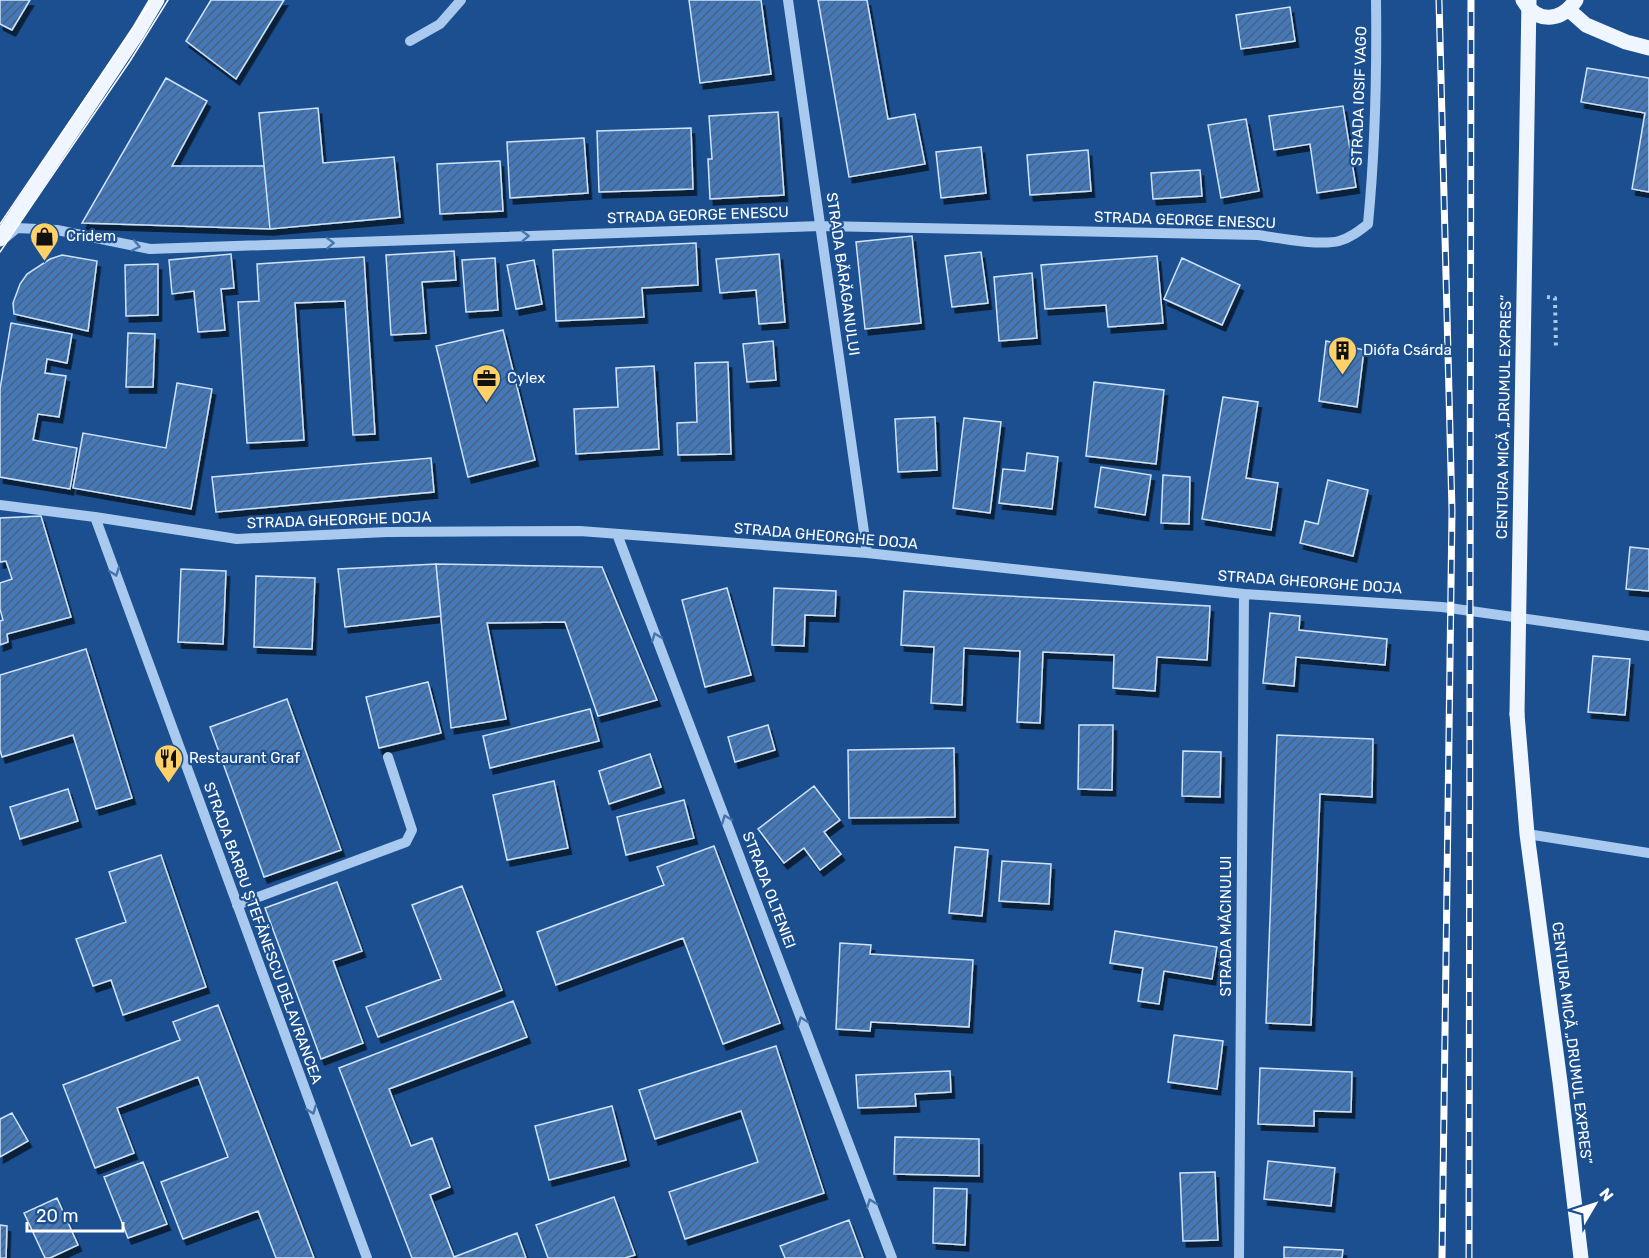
<svg xmlns="http://www.w3.org/2000/svg" width="1649" height="1258" viewBox="0 0 1649 1258" font-family="Rubik,sans-serif">
<defs>
<pattern id="building-hatch" width="6" height="6" patternUnits="userSpaceOnUse" patternTransform="scale(1.5)"><rect width="6" height="6" fill="#4478b7"/><path d="M-1 1l2-2M0 6l6-6M5 7l2-2" fill="none" stroke="#486282"/></pattern>
<filter id="shadow"><feDropShadow dx="3.5" dy="6" stdDeviation="0" flood-color="#0009"/></filter>
</defs>
<rect width="100%" height="100%" fill="#1b4f8f"/>
<!-- building -->
<path fill="url(#building-hatch)" stroke="#cfe3fa" stroke-width="1.5" filter="url(#shadow)" d="M0 0H30L12 30 0 24Z
M211 0H284L236 79 186 41Z
M689 0H761L771 74 700 83Z
M818 0H867L888 119 915 114 925 164 849 177Z
M1290 7 1295 41 1241 49 1236 15Z
M1587 68 1649 78V192L1632 189 1645 113 1581 102Z
M166 78 207 101 172 166H264L270 229 82 223Z
M1343 106 1356 187 1317 193 1310 144 1274 150 1269 116Z
M318 108 323 163 394 157 400 217 270 229 259 113Z
M778 112 784 195 710 199 708 159H712L709 116Z
M1246 119 1259 191 1221 198 1208 125Z
M691 128 693 189 599 192 597 131Z
M584 138 588 193 510 198 507 142Z
M981 147 986 193 941 198 936 152Z
M1088 150 1091 191 1030 195 1027 155Z
M500 161 503 211 440 214 437 164Z
M1200 170 1202 196 1153 199 1151 173Z
M912 236 921 323 865 329 856 242Z
M696 243 698 285 642 288 644 317 556 321 553 250Z
M454 251 456 280 422 282 426 333 391 335 386 255Z
M981 252 988 303 952 307 945 256Z
M231 254 234 288 221 289 225 330 198 332 194 291 172 294 169 260Z
M779 254 785 322 759 324 756 290 720 293 716 259Z
M62 255 97 261 88 331 14 314 13 303 20 284 27 274 50 259Z
M1157 256 1163 323 1108 327 1106 305 1045 309 1041 265Z
M364 257 375 434 353 435 345 301 295 303 304 440 247 443 238 302 259 301 257 264Z
M495 258 498 310 466 312 462 260Z
M1182 258 1240 285 1222 325 1164 299Z
M534 260 542 304 516 309 507 265Z
M158 264V315L126 316 125 265Z
M1032 273 1037 338 999 341 994 277Z
M11 323 72 334 67 363 47 359 45 373 66 376 59 417 38 414 33 440 77 448 70 489 0 477V389Z
M503 330 535 460 468 477 436 346Z
M128 333 155 334 153 387H126Z
M773 341 776 380 747 382 743 344Z
M1326 341 1364 350 1357 407 1319 401Z
M728 362 731 454 678 455 677 423 697 422 695 363Z
M654 366 659 449 576 454 574 409 618 407 616 368Z
M1094 382 1164 390 1156 464 1086 456Z
M177 383 212 389 191 509 73 488 83 433 166 448Z
M1223 397 1258 402 1246 478 1278 483 1271 530 1202 519Z
M935 417 937 470 898 472 895 419Z
M964 418 1001 422 990 513 953 508Z
M1027 453 1058 457 1052 509 999 503 1003 469 1025 471Z
M431 458 434 492 216 512 212 477Z
M1101 467 1151 475 1145 515 1095 507Z
M1163 475 1190 477 1189 524 1161 523Z
M1328 480 1368 490 1353 556 1300 543 1305 521 1318 524Z
M41 516 71 617 7 634 8 642 0 645V621L3 620 0 609V583L12 579 6 561 0 562V518Z
M1630 547 1649 549V591L1626 589Z
M436 564 441 616 345 627 338 569Z
M436 564 602 567 657 700 598 716 565 622 487 623 506 719 451 728Z
M181 569 226 571 223 644 178 642Z
M256 576 315 578 312 649 254 647Z
M727 588 751 675 705 687 682 600Z
M774 588 836 591 835 616 805 615 804 646 772 645Z
M904 591 1210 606 1207 660 1157 657 1155 691 1113 688 1114 655 1043 652 1040 723 1017 722 1020 651 964 648 962 705 931 703 934 647 901 645Z
M1270 613 1300 616 1299 630 1387 639 1385 665 1296 657 1294 686 1263 683Z
M86 649 132 798 96 809 73 735 2 757 0 750V675Z
M1593 656 1630 659 1625 715 1588 712Z
M428 682 441 733 379 748 366 697Z
M287 699 341 850 264 877 210 727Z
M590 709 599 741 490 768 483 736Z
M768 725 775 750 735 762 728 737Z
M1079 725H1113L1112 790 1078 789Z
M1277 735 1373 739 1372 797 1320 794 1311 1025 1266 1023Z
M954 748 955 817 849 818 848 750Z
M1183 751 1221 752 1220 797 1182 796Z
M650 754 661 787 609 804 599 771Z
M554 781 568 848 507 860 493 795Z
M814 786 840 820 824 832 841 854 820 870 804 848 784 863 758 829Z
M68 789 78 821 20 839 10 807Z
M684 800 694 838 626 855 617 817Z
M714 846 780 1023 723 1044 683 938 556 985 537 932 664 885 657 867Z
M955 847 988 850 982 916 949 913Z
M161 855 206 987 123 1015 111 980 93 986 76 939 126 922 109 872Z
M1002 861 1051 864 1049 904 999 901Z
M337 882 362 951 333 961 363 1043 321 1059 265 908Z
M462 886 502 990 378 1037 366 1007 441 979 412 905Z
M1115 931 1217 947 1212 979 1164 971 1159 1004 1138 1001 1143 968 1110 963Z
M840 943 871 945 870 954 973 960 969 1027 871 1022 870 1031 836 1029Z
M513 1001 527 1037 389 1089 411 1146 432 1138 450 1187 430 1195 454 1257 517 1233 526 1258H412L339 1068Z
M218 1005 314 1258H276L258 1211 183 1239 161 1182 228 1157 198 1077 117 1108 134 1153 95 1168 63 1085 180 1040 173 1022Z
M1174 1035 1223 1041 1217 1089 1168 1082Z
M776 1046 824 1193 685 1239 669 1192 758 1162 741 1111 655 1139 639 1090Z
M1260 1068 1352 1072 1351 1112 1314 1111V1126L1258 1124Z
M950 1071 951 1092 915 1094 916 1106 858 1108 856 1075Z
M612 1106 626 1160 549 1180 535 1126Z
M12 1113 28 1141 0 1157V1119Z
M895 1137 979 1139V1176L894 1174Z
M1268 1161 1335 1168 1331 1206 1264 1199Z
M143 1162 167 1224 128 1238 104 1177Z
M1215 1172 1218 1240 1183 1241 1180 1173Z
M934 1188 967 1189 965 1245 933 1243Z
M614 1197 635 1255 625 1258H548L536 1225Z
M57 1198 78 1245 50 1258H45L24 1213Z
M849 1220 863 1258H785L780 1246Z
M0 1225 7 1226 6 1258H0Z
M1284 1247 1343 1250 1342 1258H1284Z"/>
<g fill="none" stroke-linecap="round" stroke-linejoin="round">
<!-- path -->
<path stroke="#a9c9ee" stroke-width="4" stroke-dasharray="3 4.5" stroke-linecap="butt" d="M1547 297 1555 298 1556 349"/>
<!-- minor -->
<path stroke="#a9c9ee" stroke-width="10" d="M788 0 867 553
M410 41 440 24 461 0
M5 238 17 228 57 230 150 249 821 226 1258 235C1278 238 1320 246 1339 241 1350 238 1359 231 1368 224 1375 150 1377 74 1376 0
M0 505 95 517 237 539 387 532 580 531 867 553 1244 594 1442 607 1649 636
M95 517 367 1258
M617 534 892 1258
M1527 834 1649 853
M237 905 406 842 412 830 388 757
M1239 1258 1244 594"/>
<!-- major -->
<path stroke="#f0f6ff" stroke-width="15" d="M1523 0C1537 24 1561 22 1576 0
M1569 10 1586 25 1626 42 1649 48
M0 239 138 32 157 0
M1517 714 1527 834 1560 1082 1581 1258"/>
<!-- tram -->
<path stroke="#fff" stroke-width="1.5" d="M0 224 152 0
M0 252 130 61 168 0"/>
<defs>
<path id="rail" d="M1439 0 1452 511 1442 1258
M1469 1258 1471 0"/>
</defs>
<!-- rail casing -->
<use href="#rail" stroke="#fff" stroke-width="7"/>
<!-- rail -->
<use href="#rail" stroke="#1b4f8f" stroke-width="4.5" stroke-dasharray="14" stroke-linecap="butt"/>
<!-- major-bridge -->
<path stroke="#f0f6ff" stroke-width="15" d="M1517 714 1529 0"/>
</g>
<!-- one-way arrows -->
<defs><path id="oneway-chevron" d="M-2-3.5L2.5 0L-2 3.5" fill="none" stroke-width="1.6" stroke-linecap="round" stroke-linejoin="round" transform="scale(1.5)"/></defs>
<g stroke="#4674ac">
<use href="#oneway-chevron" transform="translate(525 236) rotate(-2)"/>
<use href="#oneway-chevron" transform="translate(330 243) rotate(-2)"/>
<use href="#oneway-chevron" transform="translate(136 246) rotate(12)"/>
<use href="#oneway-chevron" transform="translate(115 572) rotate(70)"/>
<use href="#oneway-chevron" transform="translate(656 637) rotate(-111)"/>
<use href="#oneway-chevron" transform="translate(726 819) rotate(-111)"/>
<use href="#oneway-chevron" transform="translate(802 1021) rotate(-111)"/>
<use href="#oneway-chevron" transform="translate(312 1110) rotate(70)"/>
<use href="#oneway-chevron" transform="translate(871 1203) rotate(-111)"/>
</g>
<!-- icons -->
<defs>
<symbol id="shop-pin" viewBox="-11 -11 22 30"><path d="M0 17L-7.5 6A9.5 9.5 0 1 1 7.5 6Z" fill="#ffd166" stroke="#1b4f8f"/><path d="M-5-2.5h2.3a2.7 3.5 0 0 1 5.4 0H5L5.5 6h-11ZM-1.5-2.5h3a1.5 2.3 0 0 0-3 0Z" fill="#111"/></symbol>
<symbol id="building-pin" viewBox="-11 -11 22 30"><path d="M0 17L-7.5 6A9.5 9.5 0 1 1 7.5 6Z" fill="#ffd166" stroke="#1b4f8f"/><path d="M-4-6H4V6H1V3H-1V6H-4ZM-2.5-4.3h1.7v1.8h-1.7ZM.8-4.3h1.7v1.8H.8ZM-2.5-1h1.7V.8h-1.7ZM.8-1h1.7V.8H.8Z" fill="#111"/></symbol>
<symbol id="office-pin" viewBox="-11 -11 22 30"><path d="M0 17L-7.5 6A9.5 9.5 0 1 1 7.5 6Z" fill="#ffd166" stroke="#1b4f8f"/><path d="M-6-3h4V-5.5h4V-3h4V5H-6ZM-1-4.5V-3h2v-1.5ZM-6 0V1H6V0Z" fill="#111"/></symbol>
<symbol id="restaurant-pin" viewBox="-11 -11 22 30"><path d="M0 17L-7.5 6A9.5 9.5 0 1 1 7.5 6Z" fill="#ffd166" stroke="#1b4f8f"/><path d="M-5-6h1v4h1v-4h1v4h1v-4h1v5L-1.5 .5V6h-2V.5L-5-1ZM5-6V6H3V1.5H1.5Q1.5-4 5-6Z" fill="#111"/></symbol>
</defs>
<g fill-rule="evenodd">
<use href="#shop-pin" x="28" y="220" width="33" height="45"/>
<use href="#building-pin" x="1326" y="334" width="33" height="45"/>
<use href="#office-pin" x="470" y="362" width="33" height="45"/>
<use href="#restaurant-pin" x="152" y="742" width="33" height="45"/>
</g>
<g text-anchor="middle" dominant-baseline="central" stroke-width="4.5" stroke-linejoin="round" paint-order="stroke">
<!-- street labels -->
<g font-size="15" fill="#fff" stroke="#1b4f8f">
<text transform="translate(1359 96) rotate(-88)">STRADA IOSIF VAGO</text>
<text transform="translate(698 215) rotate(-2)">STRADA GEORGE ENESCU</text>
<text transform="translate(1185 220) rotate(2)">STRADA GEORGE ENESCU</text>
<text transform="translate(843 274) rotate(82)">STRADA BĂRĂGANULUI</text>
<text transform="translate(1504 417) rotate(-89)">CENTURA MICĂ „DRUMUL EXPRES”</text>
<text transform="translate(339 520) rotate(-2)">STRADA GHEORGHE DOJA</text>
<text transform="translate(826 536) rotate(5)">STRADA GHEORGHE DOJA</text>
<text transform="translate(1310 582) rotate(4)">STRADA GHEORGHE DOJA</text>
<text transform="translate(769 890) rotate(69)">STRADA OLTENIEI</text>
<text transform="translate(1226 926) rotate(-90)">STRADA MĂCINULUI</text>
<text transform="translate(263 933) rotate(70)">STRADA BARBU ȘTEFĂNESCU DELAVRANCEA</text>
<text transform="translate(1572 1043) rotate(83)">CENTURA MICĂ „DRUMUL EXPRES”</text>
</g>
<!-- poi labels -->
<g font-size="15" fill="#fff" stroke="#1b4f8f" text-anchor="start">
<text x="66" y="236">Cridem</text>
<text x="1363" y="350">Diófa Csárda</text>
<text x="507" y="378">Cylex</text>
<text x="189" y="758">Restaurant Graf</text>
</g>
</g>
<!-- north arrow -->
<g transform="translate(1595 1204) rotate(51)" stroke="#1b4f8f" stroke-width="4.5" paint-order="stroke">
<path d="M0-4.5L10 22L0 15L-10 22Z" fill="#ffffff"/>
<text y="-9" font-size="16" font-weight="bold" text-anchor="middle" fill="#ffffff">N</text>
</g>
<!-- scale -->
<path d="M27 1222v9h96v-9" fill="none" stroke="#ffffff" stroke-width="3"/>
<text x="36" y="1222" font-size="18" fill="#ffffff" stroke="#1b4f8f" stroke-width="4.5" paint-order="stroke">20 m</text>
</svg>
